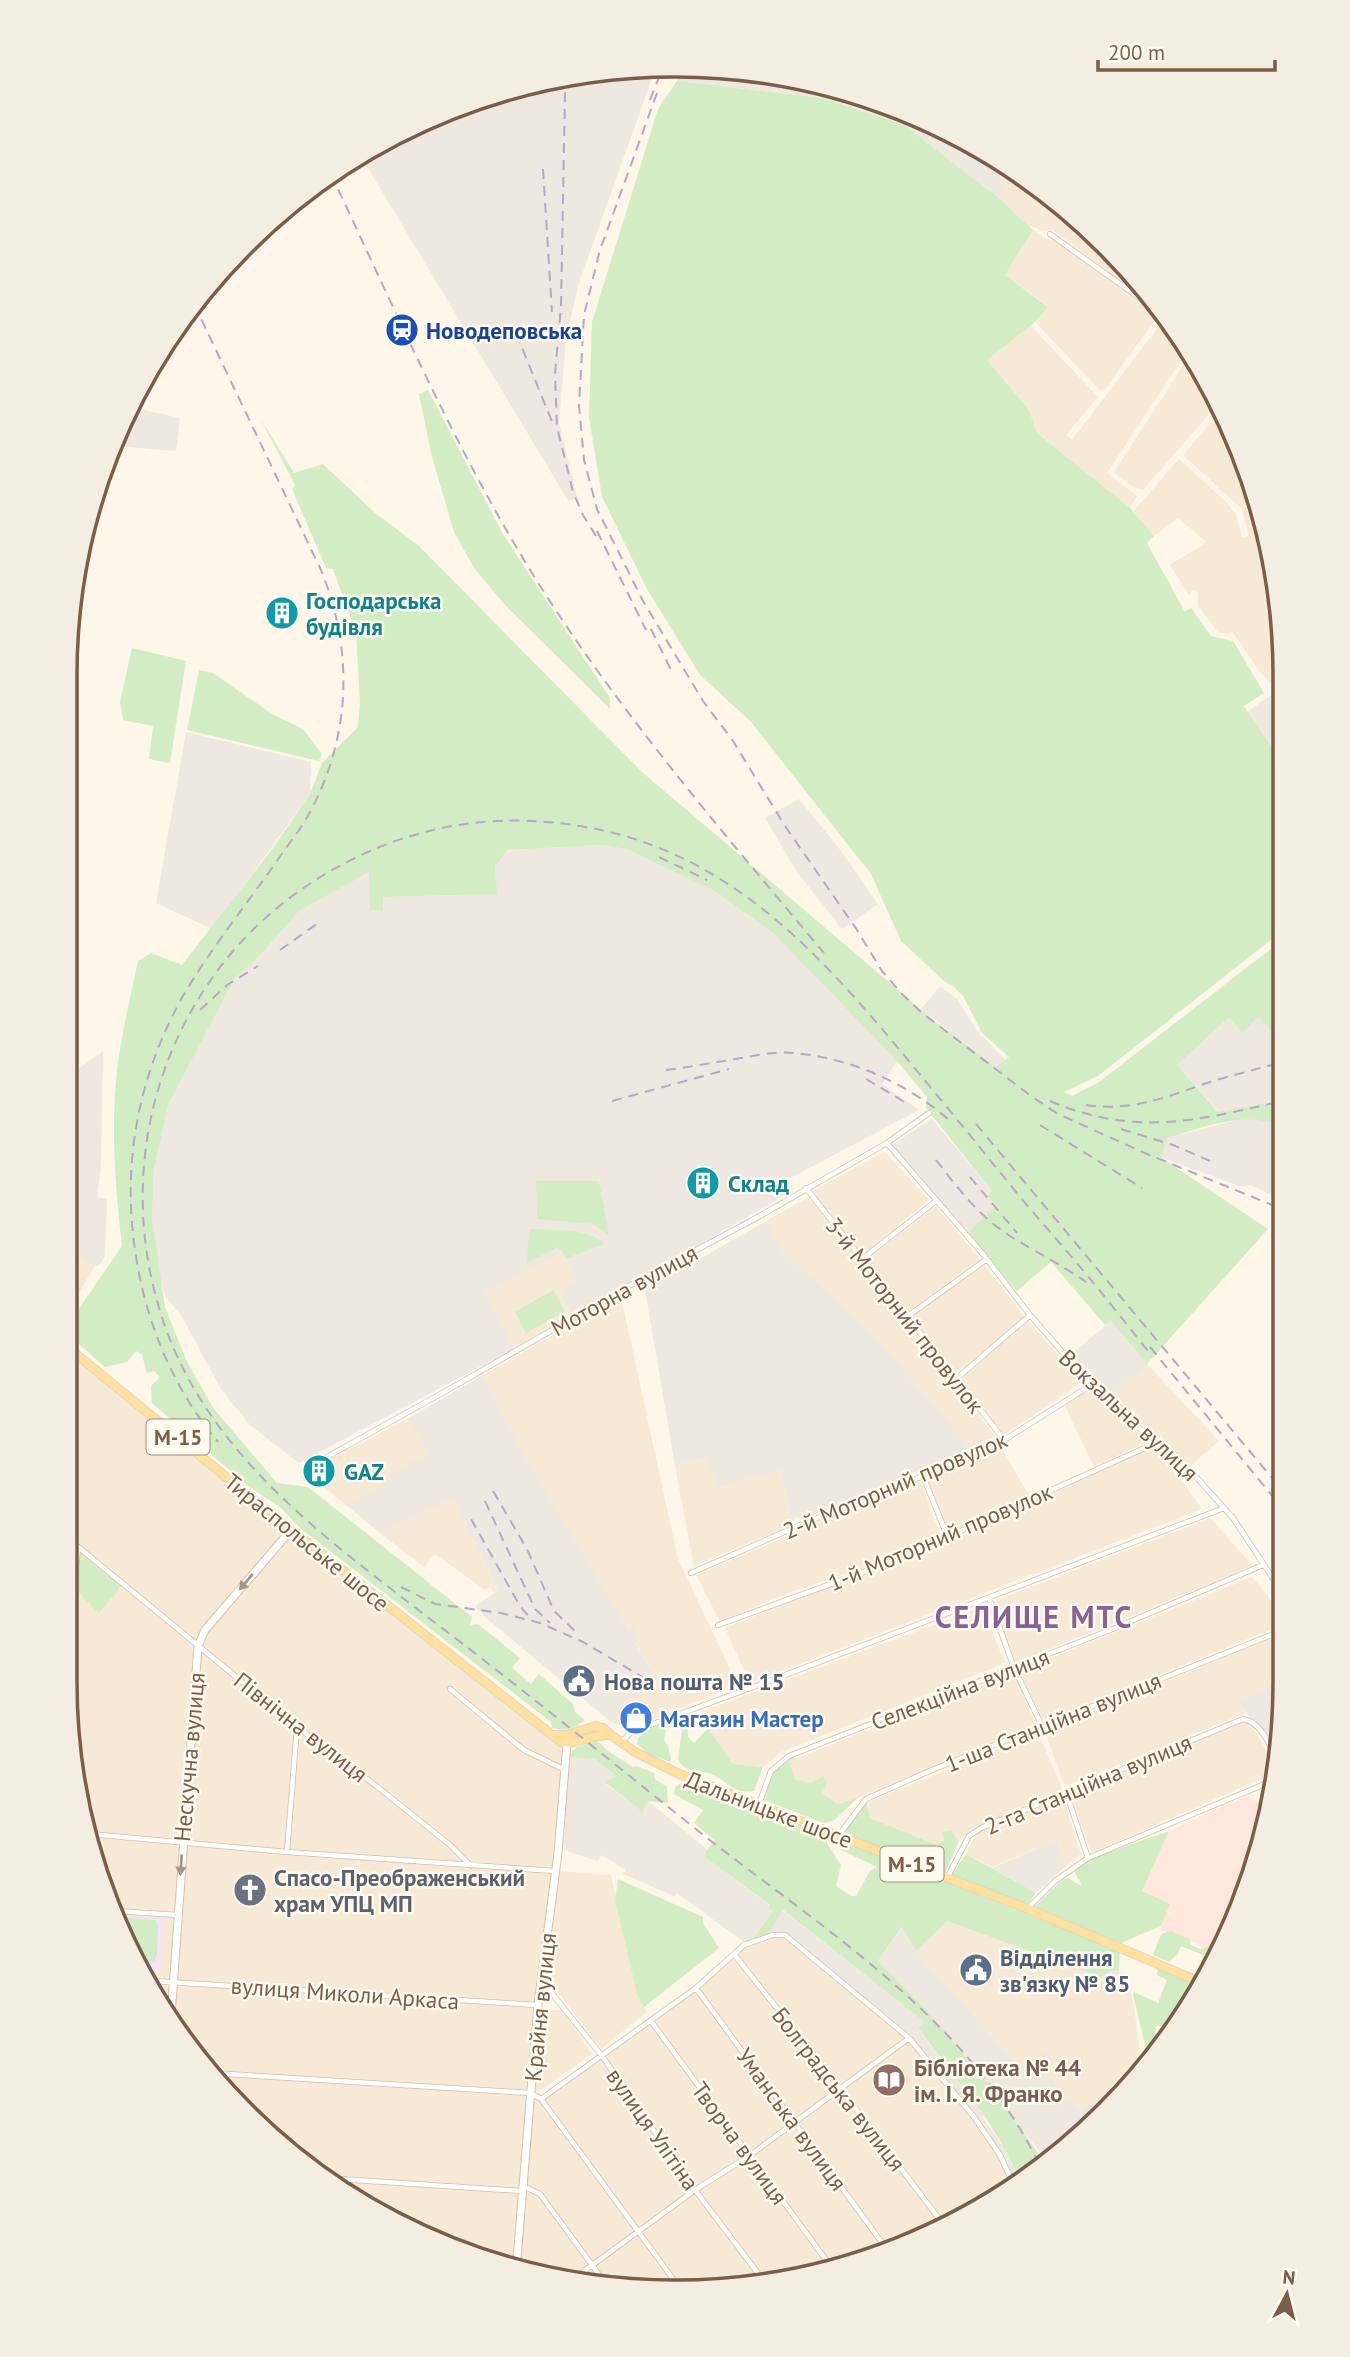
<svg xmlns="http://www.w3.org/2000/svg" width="1350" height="2357" viewBox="0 0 1350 2357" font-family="'PT Sans',sans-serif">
<rect width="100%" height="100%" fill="#fef6e8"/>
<!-- residential -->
<path fill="#f6e9d5" d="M1011 182 1059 213 1063 210 1106 243 1166 316 1053 230 1043 231 1028 225 999 198Z
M1033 230 1050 241 1053 239 1158 316 1105 389 1100 390 1035 322 1048 306 1005 275Z
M1163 321 1183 337 1189 349 1107 473 1137 496 1130 508 1037 433 1029 410 987 360 1030 325 1098 397 1066 435 1072 440Z
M1191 354 1217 405 1143 490 1133 487 1114 472Z
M1220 412 1253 478 1280 596V680L1273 686 1259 671 1232 631 1228 634 1218 632 1198 606V593L1193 590 1189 595 1170 565 1207 542 1178 518 1154 536 1133 512 1179 459 1226 502 1236 514 1242 538 1249 536 1242 509 1183 455Z
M885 1152 929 1200 862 1256 812 1191Z
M809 1197 997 1438 971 1448 873 1334 783 1251 766 1221Z
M936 1206 980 1259 908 1312 865 1260Z
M65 1243 94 1267 70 1309 65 1305Z
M561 1252 577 1281 574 1317 515 1348 485 1293Z
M984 1264 1025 1317 955 1374 912 1317Z
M621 1297 678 1559 730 1669 727 1689 633 1727 629 1721 620 1726 612 1723 629 1702 657 1684 656 1677 635 1642 634 1627 629 1630 524 1455 483 1375Z
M1028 1321 1082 1382 1004 1435 960 1380Z
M65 1345 275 1517 567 1743 530 2093 541 2099 696 1988 744 1945 773 1935H785L897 2028 974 2117 1000 2155 1012 2181 908 2246 715 2291 517 2271 336 2189 191 2053 97 1878 65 1682Z
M1147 1364 1219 1441 1190 1466 1168 1446 1161 1435 1157 1437 1151 1433 1113 1395Z
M1089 1392 1105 1400 1103 1404 1117 1410 1147 1442 1094 1467 1064 1404 1082 1393Z
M409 1418 430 1454 389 1475 392 1480 346 1505 310 1475 328 1460Z
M999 1444 1031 1499 949 1536 925 1478 993 1450Z
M1156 1445 1202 1509 750 1683 725 1628 846 1580 921 1555Z
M708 1457 719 1488 779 1470 793 1525 694 1566 675 1466Z
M920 1479 941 1538 893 1558 788 1593 720 1621 696 1575Z
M453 1496 498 1592 494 1593 490 1587 485 1590 435 1554 424 1567 380 1533Z
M1210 1518 1253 1566 1016 1663 993 1602Z
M1252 1577 1284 1616V1624L1044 1722 1019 1671Z
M982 1607 1005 1663 783 1751 763 1767 733 1764 708 1728 701 1712Z
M1284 1633V1683L1239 1701 1246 1713 1065 1786 1044 1731Z
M1014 1672 1036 1725 858 1798 838 1804 821 1793 811 1784 796 1780 788 1762Z
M1245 1721 1251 1724 1275 1766 1274 1773 1091 1853 1070 1793Z
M1038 1732 1062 1789 974 1828 959 1841 951 1830 942 1833 944 1840 938 1845 870 1818 866 1803Z
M1063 1796 1081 1854 1066 1866 1057 1840 992 1867 966 1854 977 1832Z
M557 1871 611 1875 637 1994 647 2012 601 2049 549 1980Z
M947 1921 1100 1977 1113 1970 1125 1974 1134 2005 1141 2063 1135 2070 1081 2111 1045 2069 1054 2059 1045 2054 1024 2072 916 1951Z
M541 2010H562L592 2054 539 2091 534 2090Z"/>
<!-- commercial -->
<path fill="#ffe8db" d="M1246 1796 1267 1806 1253 1878 1219 1953 1130 1918 1169 1831Z"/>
<!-- industrial -->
<path fill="#eee8e1" d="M635 66 656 67 579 283 566 338 559 423 577 497 569 502 360 155 405 128 413 125 424 128 435 124 451 111 517 85Z
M683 68 755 70 872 97 980 147 1058 206 1054 208 1011 182 999 198 904 125 822 98 677 81Z
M131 407 180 418 176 451 115 446Z
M1280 689 1281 764 1247 712Z
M186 732 311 762 310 794 212 929 156 903Z
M799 799 838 847 878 904 842 929 797 872 765 818Z
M601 845 626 849 715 891 774 934 897 1061 882 1084 919 1110 779 1184 785 1195 574 1317 560 1290 577 1281 561 1252 485 1293 515 1348 299 1463 251 1426 222 1391 181 1315 165 1296 159 1273 152 1218 154 1169 169 1103 234 980 264 951 299 911 370 871V910H383V897L496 894 495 867 507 850Z
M940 986 957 999 977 1031 1006 1060 996 1068 921 1009Z
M1229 1016 1258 1017 1274 1034 1282 1026V1113L1263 1103 1219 1112 1177 1065Z
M103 1051 101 1166 97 1197 107 1199 105 1257 100 1264 94 1267 65 1243V1079Z
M1245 1118 1268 1120 1282 1127V1201L1251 1185 1239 1186 1162 1158 1167 1138Z
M932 1119 992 1191 996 1205 966 1234 892 1145Z
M766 1221 783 1251 873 1334 971 1448 804 1519 795 1517 793 1525 779 1470 718 1488 707 1457 675 1466 645 1290Z
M1111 1321 1147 1364 1113 1395 1099 1382H1093L1069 1356Z
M483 1375 524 1455 629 1630 634 1626 640 1639 635 1643 656 1677 657 1684 629 1702 612 1723 485 1617 475 1606 498 1591 453 1497 380 1533 346 1505 391 1480 388 1475 429 1454 409 1418Z
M1284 1683V1722L1277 1754 1238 1701Z
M568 1757 595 1759 618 1778 606 1784 640 1810 648 1801 708 1850 703 1856 770 1906 773 1911 751 1941 744 1942 677 1893 674 1896 623 1874 626 1870 601 1855 598 1861 564 1850Z
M1057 1840 1066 1866 1036 1893 992 1868Z
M782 1910 926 2022 918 2029 984 2115 982 2116 1004 2148 1008 2146 1009 2148 1006 2152 1019 2177 1015 2180 1007 2163 977 2116 908 2033 785 1934H768Z
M903 1927 916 1951 1023 2071 1045 2053 1055 2059 1045 2069 1081 2111 1135 2070 1077 2141 1063 2150 1044 2157 921 2004 878 1961Z"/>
<!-- education -->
<path fill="#f4e4fa" d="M117 1915 164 1918 161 1970 146 1969Z"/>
<!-- green -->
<path fill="#d2edc4" d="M677 81 822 98 904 125 999 198 1033 230 1005 275 1048 307 1035 322 987 360 1029 410 1037 433 1130 508 1154 536 1147 543 1185 612 1191 608 1211 636 1233 641 1264 693 1244 706 1281 762V845L1275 854 1281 857V932L1098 1076 1064 1092 1072 1096 1099 1082 1281 941 1282 1026 1274 1034 1258 1017 1242 1033 1229 1017 1177 1065 1218 1112 1264 1103 1282 1113V1127C1245 1109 1204 1128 1167 1138L1162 1158 1268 1229 1147 1364 1111 1321 1105 1325 1051 1262 1017 1291 966 1234 996 1205 988 1196 992 1191 926 1108 927 1097 897 1061 774 934 715 891 626 849 601 845 507 850 495 867 497 894 383 897V910H370L369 872 299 911 264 951 234 980 169 1103 154 1169 152 1218 165 1307 187 1362 214 1409 277 1483 308 1487 472 1617 470 1625 478 1624 520 1658 512 1668 531 1684 539 1674 573 1704 575 1712 585 1720C572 1729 567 1732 552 1728L551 1722 300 1528 280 1507 248 1486 152 1403 151 1386 160 1377 154 1371 147 1373 142 1355 136 1351 127 1362 105 1367 71 1337 69 1323 122 1246C115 1185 110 1123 118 1062 123 1028 131 994 138 961L151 953 182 965 270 852 310 794 322 763 358 727 360 701 356 633 333 569 326 568 292 489 295 485 260 418 294 473 323 464 374 512 419 546 642 772 937 1023 996 1067 1009 1057 982 1033 963 996 954 987 944 981 901 941 871 874 751 722 700 675 647 589 602 497 589 417 592 322 658 109Z
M428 390 504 536 610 698V709L505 605 474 568 454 532 432 457 419 394Z
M132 648 186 661 170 763 149 759 153 726 123 720 120 702Z
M199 670 213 673 272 714 303 729 322 754 319 761 187 730Z
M536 1181H599L609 1235 592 1224 537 1219Z
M529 1229C552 1230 588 1228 605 1244L567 1258 558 1247 527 1263Z
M553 1290 565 1311 526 1333 515 1312Z
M80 1549 123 1584 99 1613 77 1591Z
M683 1720 688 1727V1737L694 1743 708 1728 733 1764 763 1767 754 1791C730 1794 727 1779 708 1773 695 1769 687 1773 678 1760Z
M662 1724 666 1727 664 1740 668 1746 671 1759 670 1762 647 1753 637 1744 638 1738 651 1728Z
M598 1741 608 1751 633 1767 637 1766 654 1773 655 1779 667 1787 668 1803 648 1801 641 1816 640 1810 606 1783 609 1779 617 1777 595 1759 568 1757 576 1747Z
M794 1756 795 1759 789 1762 796 1780 811 1783 823 1776 827 1783 822 1793 838 1804 858 1798 833 1821 823 1823 764 1800 771 1773Z
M681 1783H686L822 1835 841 1865 836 1886 851 1896H856L870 1871 877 1867 841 1850 840 1844 842 1841 1120 1951 1119 1972 1113 1970 1100 1977 947 1921 916 1951 902 1927 878 1961 921 2004 990 2086 1044 2161 1019 2177 1006 2151 1008 2147 1005 2149 984 2115 918 2028 925 2022 783 1910 768 1934 751 1941 773 1911 769 1908 770 1905 703 1856 714 1840 694 1823 703 1810 674 1794 675 1787Z
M866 1803 870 1818 937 1845 944 1840 942 1832 951 1830 959 1841 945 1873 843 1835 857 1810Z
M1169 1831 1142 1891 1170 1904 1161 1926 1121 1943 1033 1908 1063 1879 1067 1878 1082 1886 1075 1873 1074 1864Z
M966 1854 1036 1893 1027 1905 951 1876Z
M618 1879 703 1917V1923L719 1948 644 2007 637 1994 615 1899Z
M118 1917 156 1920 158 1924 157 1955 154 1961 142 1963Z
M1171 1931 1190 1939V1945L1200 1949 1209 1946 1220 1951 1208 1977 1202 1966 1203 1955 1181 1946 1178 1954 1169 1962 1153 1955 1161 1934Z
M1158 1965 1203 1987 1171 2027 1156 2026 1154 2047 1145 2058V2045L1133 1995 1134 1992 1158 2003 1167 1980 1157 1975Z"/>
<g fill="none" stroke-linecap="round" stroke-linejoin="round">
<defs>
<path id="street" d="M1050 234 1169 319
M887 1143 982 1253 1030 1315 1085 1378 1091 1385 1108 1395 1143 1432 1178 1457 1233 1518 1284 1595
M806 1188 1005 1441
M862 1259 936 1201
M908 1316 987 1259
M956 1379 1029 1316
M316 1463 446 1391 629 1286 758 1217 887 1143 929 1113
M923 1476 948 1538
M65 1536 297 1727 375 1785 450 1845 471 1866
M691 1573 798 1526 990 1449 1091 1385
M989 1598 1014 1668 1042 1726
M718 1625 894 1561 1158 1442
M66 1689 78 1547
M450 1689 524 1750 565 1770
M622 1742 631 1732 756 1686 1224 1508
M1066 1792 1088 1858
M759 1804 771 1771 789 1756 1115 1628 1263 1565
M90 1834 287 1852 555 1871
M839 1835 866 1799 932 1770 1284 1630
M287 1852 297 1727
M947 1878 969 1836 981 1828 1243 1719C1261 1722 1269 1744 1277 1758
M1028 1908 1055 1881 1088 1858 1272 1781
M115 1911 178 1915
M734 1954 840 2088 943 2224
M152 1981 538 2005
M542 1981 602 2056 695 2190 763 2280
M696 1988 888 2251
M651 2021 829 2264
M211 2073 530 2093 541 2099 696 1988 744 1945 773 1935H785L909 2038 974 2117 1000 2155 1012 2181
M541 2099 679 2287
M324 2178 522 2191
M523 2186 540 2194 603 2280
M576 2277 695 2190 749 2156 909 2038"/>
<path id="secondary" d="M171 2016 198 1646 205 1630 291 1530
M516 2271 538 2005 558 1853 567 1743"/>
<path id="primary" d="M65 1345 275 1517 561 1742C577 1745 591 1734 611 1735
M553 1735H567L596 1726 603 1728 611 1735 635 1752 679 1774 1028 1909 1205 1984"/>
</defs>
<!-- street casing -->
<use href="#street" stroke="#d1bfac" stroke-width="6"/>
<!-- secondary casing -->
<use href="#secondary" stroke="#d7c1ab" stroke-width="9"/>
<!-- primary casing -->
<use href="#primary" stroke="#dcd5d0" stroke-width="10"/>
<!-- street -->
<use href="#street" stroke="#fff" stroke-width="4.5"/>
<!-- secondary -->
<use href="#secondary" stroke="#fff" stroke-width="7"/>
<!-- primary -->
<use href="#primary" stroke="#ffe19d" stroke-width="8"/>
<!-- rail -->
<path stroke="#baa4c9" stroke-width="2" stroke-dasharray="10 7" stroke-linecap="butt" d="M565 92 561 306 555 374 557 427 573 492 583 515 598 539
M657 93 600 250 584 315 579 406 584 460 597 509 643 601 703 701 733 741 785 826 855 927 882 971 903 995 922 1013 1031 1096 1058 1114 1147 1154 1282 1209
M650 100 663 67
M543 169 552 312
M331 174C397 314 459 458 542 589 625 719 726 836 824 953
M194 304 321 570C354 651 351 737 309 814 301 829 289 843 279 858 247 904 211 948 183 996 138 1076 121 1166 136 1256 146 1323 174 1390 218 1442
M516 333 553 424
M597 531 646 630
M651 629 673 674
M659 857 707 880
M280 950 321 921
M200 1010 227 985 258 966
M666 1070C689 1067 712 1063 735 1059 754 1056 775 1051 794 1053 850 1058 907 1083 949 1120
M866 1079 908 1104
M612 1101 729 1069
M1050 1101C1135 1137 1196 1121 1282 1101
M1086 1105C1134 1112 1168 1096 1213 1081 1236 1074 1259 1069 1282 1062
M976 1124 1283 1491
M1040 1125 1142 1188
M1121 1129 1173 1145 1210 1161
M936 1160C957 1187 978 1215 1007 1234 1033 1251 1061 1264 1086 1282
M970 1177 1017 1233
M1150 1347 1283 1509
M493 1491 527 1549 554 1611 578 1634
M485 1501 535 1609 550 1623
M471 1519 520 1606 532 1620
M401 1587 435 1604 501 1613 540 1623 583 1642 651 1682
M1039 2164C971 2023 831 1934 711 1841 619 1768 528 1693 434 1622 319 1533 195 1446 156 1297 122 1171 154 1038 241 942 292 887 361 847 433 830 479 819 527 818 573 825 745 849 843 982 946 1106 970 1135 993 1164 1017 1193 1032 1212 1048 1229 1063 1247 1094 1282 1123 1320 1152 1356"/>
</g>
<!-- one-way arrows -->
<defs><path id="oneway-solid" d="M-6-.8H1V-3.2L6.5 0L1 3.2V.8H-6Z" transform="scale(1.75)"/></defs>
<g fill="#a99689">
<use href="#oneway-solid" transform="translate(246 1582) rotate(130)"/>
<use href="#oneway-solid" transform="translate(181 1865) rotate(94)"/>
</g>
<!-- icons -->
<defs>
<symbol id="station-disc" viewBox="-11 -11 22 22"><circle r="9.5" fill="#1a4fb4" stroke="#fffaef"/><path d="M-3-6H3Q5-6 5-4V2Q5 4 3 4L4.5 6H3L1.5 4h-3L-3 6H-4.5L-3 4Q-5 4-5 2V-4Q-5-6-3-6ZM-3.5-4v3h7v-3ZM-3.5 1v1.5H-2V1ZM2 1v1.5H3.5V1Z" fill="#fff"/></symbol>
<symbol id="building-disc" viewBox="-11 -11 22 22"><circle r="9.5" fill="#0f9aa8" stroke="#fffaef"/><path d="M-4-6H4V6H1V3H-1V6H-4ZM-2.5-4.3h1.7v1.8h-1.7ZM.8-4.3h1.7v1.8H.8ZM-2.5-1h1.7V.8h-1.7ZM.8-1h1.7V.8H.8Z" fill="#fff"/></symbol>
<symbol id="civic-disc" viewBox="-11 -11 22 22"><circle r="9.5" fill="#5c6f8a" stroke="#fffaef"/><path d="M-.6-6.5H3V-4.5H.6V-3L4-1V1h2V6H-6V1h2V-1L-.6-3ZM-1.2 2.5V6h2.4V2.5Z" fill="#fff"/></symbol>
<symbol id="shop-disc" viewBox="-11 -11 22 22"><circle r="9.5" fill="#3f7fe0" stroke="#fffaef"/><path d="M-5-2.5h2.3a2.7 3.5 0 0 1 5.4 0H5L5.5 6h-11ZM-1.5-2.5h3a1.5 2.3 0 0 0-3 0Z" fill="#fff"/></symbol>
<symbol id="church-disc" viewBox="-11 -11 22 22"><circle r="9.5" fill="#6b7280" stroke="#fffaef"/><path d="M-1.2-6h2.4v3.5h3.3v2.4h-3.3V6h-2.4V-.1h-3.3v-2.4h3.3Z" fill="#fff"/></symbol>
<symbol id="library-disc" viewBox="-11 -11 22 22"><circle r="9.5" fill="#8d6e63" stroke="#fffaef"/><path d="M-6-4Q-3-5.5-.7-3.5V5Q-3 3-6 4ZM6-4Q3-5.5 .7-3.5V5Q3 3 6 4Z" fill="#fff"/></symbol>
</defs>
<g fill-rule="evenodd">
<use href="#station-disc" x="383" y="311" width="38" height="38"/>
<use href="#building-disc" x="263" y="594" width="38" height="38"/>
<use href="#building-disc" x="684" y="1164" width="38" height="38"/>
<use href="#building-disc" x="300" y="1452" width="38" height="38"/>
<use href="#civic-disc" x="560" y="1662" width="38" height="38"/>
<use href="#shop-disc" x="617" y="1699" width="38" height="38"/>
<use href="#church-disc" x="231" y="1871" width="38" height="38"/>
<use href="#civic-disc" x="957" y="1951" width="38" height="38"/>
<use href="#library-disc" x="870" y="2061" width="38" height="38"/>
</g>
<g text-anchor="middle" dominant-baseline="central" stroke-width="5" stroke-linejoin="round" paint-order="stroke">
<!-- shield labels -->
<g fill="#fffaef" stroke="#a28d7b" stroke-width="2">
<rect x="146.5" y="1419.5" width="63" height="35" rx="5"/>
<rect x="880.5" y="1846.5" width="63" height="35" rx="5"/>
</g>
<g font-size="21" font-weight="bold" fill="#7a5e49">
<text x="178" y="1437">М-15</text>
<text x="912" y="1864">М-15</text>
</g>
<!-- transit labels -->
<g font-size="23" font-weight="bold" fill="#164399" stroke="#fffaef" text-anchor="start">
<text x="426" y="330">Новодеповська</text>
</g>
<!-- culture labels -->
<g font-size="23" font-weight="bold" fill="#0d838f" stroke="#fffaef" text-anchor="start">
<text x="306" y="600">Господарська<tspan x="306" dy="26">будівля</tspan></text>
<text x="728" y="1183">Склад</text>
<text x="344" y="1471">GAZ</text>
</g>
<!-- street labels -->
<g font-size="23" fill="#7a5e49" stroke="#fffaef">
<text transform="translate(624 1290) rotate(-29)">Моторна вулиця</text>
<text transform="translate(905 1315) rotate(52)">3-й Моторний провулок</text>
<text transform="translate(1129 1415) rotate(43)">Вокзальна вулиця</text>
<text transform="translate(895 1485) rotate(-23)">2-й Моторний провулок</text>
<text transform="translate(940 1537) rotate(-23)">1-й Моторний провулок</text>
<text transform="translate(307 1542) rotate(39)">Тираспольське шосе</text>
<text transform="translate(960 1689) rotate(-21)">Селекційна вулиця</text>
<text transform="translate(1053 1722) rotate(-22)">1-ша Станційна вулиця</text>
<text transform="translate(301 1727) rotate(38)">Північна вулиця</text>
<text transform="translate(189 1757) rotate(-85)">Нескучна вулиця</text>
<text transform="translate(1088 1784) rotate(-23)">2-га Станційна вулиця</text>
<text transform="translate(769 1809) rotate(21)">Дальницьке шосе</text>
<text transform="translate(345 1993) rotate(4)">вулиця Миколи Аркаса</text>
<text transform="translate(540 2007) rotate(-84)">Крайня вулиця</text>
<text transform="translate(839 2089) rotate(52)">Болградська вулиця</text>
<text transform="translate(792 2119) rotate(54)">Уманська вулиця</text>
<text transform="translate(653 2129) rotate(55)">вулиця Улітіна</text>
<text transform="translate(740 2143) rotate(54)">Творча вулиця</text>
</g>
<!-- service labels -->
<g font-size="23" font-weight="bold" fill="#4e5e75" stroke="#fffaef" text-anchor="start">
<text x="604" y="1681">Нова пошта № 15</text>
<text x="1000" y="1957">Відділення<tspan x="1000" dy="26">зв'язку № 85</tspan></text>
</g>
<!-- shop labels -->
<g font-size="23" font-weight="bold" fill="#366cbe" stroke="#fffaef" text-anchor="start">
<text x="660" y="1718">Магазин Мастер</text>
</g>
<!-- worship labels -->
<g font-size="23" font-weight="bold" fill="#5b616d" stroke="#fffaef" text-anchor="start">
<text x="274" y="1877">Спасо-Преображенський<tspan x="274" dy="26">храм УПЦ МП</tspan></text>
</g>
<!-- education labels -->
<g font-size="23" font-weight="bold" fill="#785e54" stroke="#fffaef" text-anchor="start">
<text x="914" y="2067">Бібліотека № 44<tspan x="914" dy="26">ім. І. Я. Франко</tspan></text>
</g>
<!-- district labels -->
<g font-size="30" font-weight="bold" letter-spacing="2" fill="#886196" stroke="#fffaef">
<text x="1034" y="1616">CЕЛИЩЕ МТС</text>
</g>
</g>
<!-- crop -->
<path d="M0 0H1350V2357H0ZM675 77H675A598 598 0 0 1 1273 675V1682A598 598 0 0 1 675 2280H675A598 598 0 0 1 77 1682V675A598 598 0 0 1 675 77Z" fill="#f4eee2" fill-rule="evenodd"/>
<path fill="none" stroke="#7a5e49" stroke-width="3.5" d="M675 77H675A598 598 0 0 1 1273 675V1682A598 598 0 0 1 675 2280H675A598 598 0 0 1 77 1682V675A598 598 0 0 1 675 77Z"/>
<!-- north arrow -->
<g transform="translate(1287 2294) rotate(7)" stroke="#fffaef" stroke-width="5" paint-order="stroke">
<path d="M0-5L12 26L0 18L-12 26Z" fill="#7a5e49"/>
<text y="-10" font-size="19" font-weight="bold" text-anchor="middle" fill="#7a5e49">N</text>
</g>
<!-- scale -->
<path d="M1098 60v10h177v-10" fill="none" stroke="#7a5e49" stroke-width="3.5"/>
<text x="1108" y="60" font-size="21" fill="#7a5e49" stroke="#fffaef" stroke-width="5" paint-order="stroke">200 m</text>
</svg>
